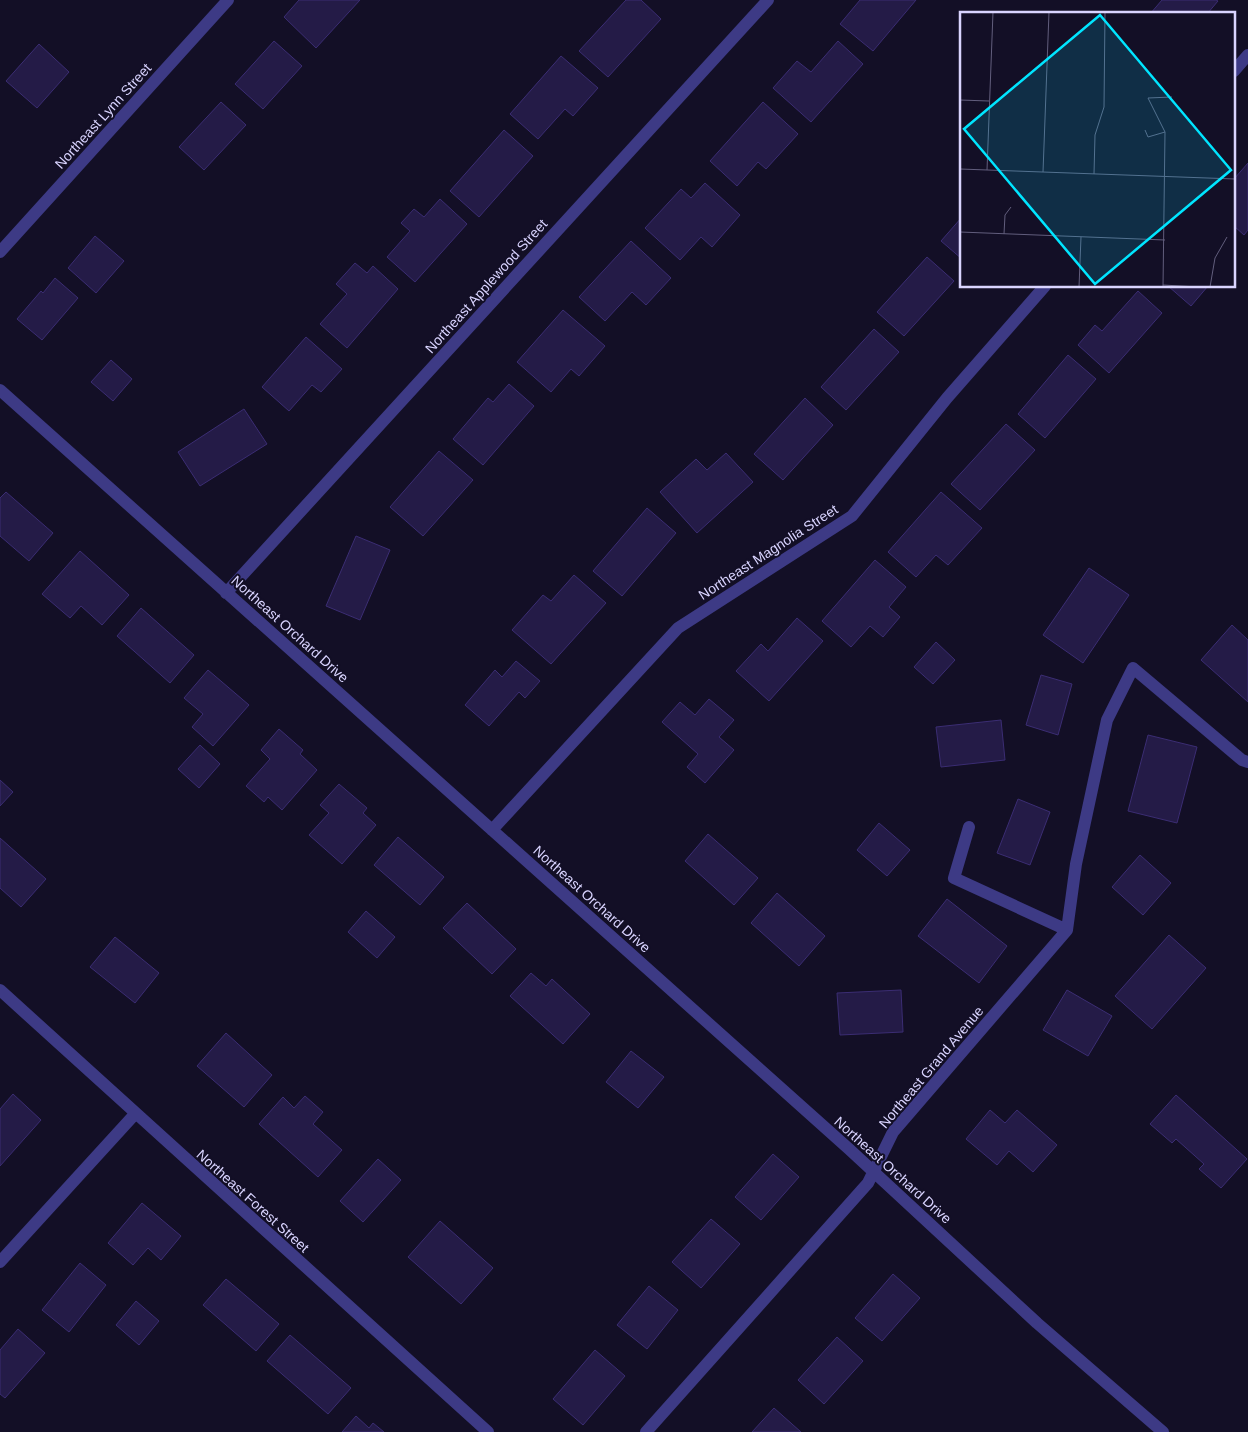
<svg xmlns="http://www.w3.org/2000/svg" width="1248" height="1432" viewBox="0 0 1248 1432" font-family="Arial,sans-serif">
<rect width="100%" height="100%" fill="#130f26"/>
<!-- building -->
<path fill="#241b47" stroke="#3b2d73" d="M299 0H360L316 48 284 17Z
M626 0H641L661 19 608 77 579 51Z
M860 0H916L873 51 840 24Z
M1162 0H1216L1218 1 1207 14H1150Z
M274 41 302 66 263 109 235 84Z
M838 41 863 64 811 122 773 88 797 61 811 72Z
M39 44 69 72 37 108 6 81Z
M561 56 598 88 573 116 565 109 538 139 510 114Z
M221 102 246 125 204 170 179 147Z
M763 102 798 134 766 169 758 162 737 186 710 161Z
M504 130 533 156 479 217 450 191Z
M1248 163V230L1244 235 1234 226V179Z
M705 183 740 215 712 247 701 237 680 260 645 228 681 189 691 198Z
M440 199 467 224 415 282 387 257 410 231 401 223 414 209 424 217Z
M962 217V259L941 241Z
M95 236 124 261 96 293 68 268Z
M631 241 671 278 646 305 632 292 605 321 579 297Z
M927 257 954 281 904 336 877 312Z
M355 263 367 273 373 266 398 289 347 348 320 324 347 294 336 284Z
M55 278 78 298 42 340 17 319 41 291 43 293Z
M1168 286H1208L1191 306Z
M1138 291 1162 313 1109 373 1078 345 1095 325 1102 331Z
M563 310 605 346 579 376 571 369 551 392 517 362Z
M874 329 899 352 846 410 821 387Z
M306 337 342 369 321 392 312 385 289 411 262 387Z
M1068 355 1096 379 1045 438 1018 414Z
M111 360 132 379 113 401 91 382Z
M509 384 534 406 483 465 453 439 488 398 493 402Z
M805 398 833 425 783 480 754 454Z
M244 409 267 444 200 486 178 452Z
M1006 424 1035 450 980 510 951 484Z
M439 451 473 480 423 536 390 507Z
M726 453 753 482 697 533 660 492 696 459 707 470Z
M6 492 53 533 29 561 0 536V498Z
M941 492 982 528 948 565 936 555 916 577 888 552Z
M647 508 676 533 622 596 593 571Z
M356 536 390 550 360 620 326 606Z
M80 551 129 595 102 625 81 606 70 618 42 594Z
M875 560 906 587 889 607 900 617 883 637 870 626 851 647 822 621Z
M1089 568 1129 595 1083 663 1043 635Z
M574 575 606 603 551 664 512 630 543 595 551 601Z
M141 608 194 655 170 683 117 636Z
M797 618 823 641 769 701 736 671 761 644 768 651Z
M1232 625 1248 640V702L1201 660Z
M936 642 955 660 933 684 914 667Z
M516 661 540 681 525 698 519 692 489 726 465 705 495 670 502 677Z
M208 670 249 705 213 746 192 727 203 714 184 698Z
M1041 675 1072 684 1058 735 1026 725Z
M709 699 734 720 719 737 734 750 705 783 687 767 698 754 662 722 680 702 695 715Z
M1001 720 1005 760 941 767 936 727Z
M279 729 303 750 300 754 317 770 282 810 268 797 264 802 246 786 270 759 261 750Z
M1148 735 1197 747 1177 823 1128 811Z
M200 745 220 764 199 788 178 769Z
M0 780 13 792 0 806Z
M339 784 367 808 363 813 376 825 342 864 309 835 329 813 320 805Z
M1018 799 1050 812 1030 865 997 853Z
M879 823 910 850 887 876 857 850Z
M708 834 758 878 734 905 685 861Z
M398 837 444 877 420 905 374 865Z
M0 838 46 879 21 907 0 888Z
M1140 855 1171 883 1143 915 1112 887Z
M777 893 825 936 799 966 751 923Z
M947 899 1007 946 979 983 918 936Z
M467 903 516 949 492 974 443 928Z
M366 911 395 937 377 958 348 932Z
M1169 935 1206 968 1152 1029 1115 996Z
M115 937 159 973 135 1003 90 967Z
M531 973 546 986 552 979 590 1014 563 1044 510 996Z
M901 990 903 1032 840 1035 837 993Z
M1067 990 1112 1016 1088 1056 1043 1030Z
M226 1033 272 1075 244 1107 197 1066Z
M631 1051 664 1077 638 1108 606 1082Z
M13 1094 41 1120 0 1166V1109Z
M1176 1095 1247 1159 1221 1188 1199 1169 1204 1164 1176 1139 1172 1143 1150 1124Z
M305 1096 323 1112 313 1124 342 1150 318 1177 259 1124 283 1097 294 1108Z
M990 1110 1005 1123 1017 1110 1057 1145 1033 1172 1009 1151 997 1165 966 1139Z
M773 1154 799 1177 761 1220 735 1197Z
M378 1159 401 1180 363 1222 340 1201Z
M142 1203 181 1236 161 1260 148 1248 133 1265 108 1243Z
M711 1219 740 1244 701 1288 672 1262Z
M440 1221 493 1268 461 1304 408 1257Z
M80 1263 106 1285 69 1332 42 1310Z
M893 1274 920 1298 882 1341 855 1318Z
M226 1279 279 1324 256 1351 203 1305Z
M649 1286 678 1310 647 1349 617 1325Z
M136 1301 159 1321 139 1345 116 1325Z
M18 1329 45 1353 5 1398 0 1394V1350Z
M290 1335 351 1388 328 1414 267 1361Z
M837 1337 863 1361 824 1404 798 1380Z
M595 1350 625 1376 583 1425 553 1399Z
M774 1408 801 1432H752Z
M356 1416 369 1428 373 1423 384 1432H342Z"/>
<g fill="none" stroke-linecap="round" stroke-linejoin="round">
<!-- minor -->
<path stroke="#3d3a85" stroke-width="12" d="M1234 71 1248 55
M0 252 228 0
M0 390 849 1149 1037 1323 1163 1432
M226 593 768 0
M969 827 954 878 1067 930
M492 830 678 628 852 516 947 398 1045 286
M0 990 488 1432
M0 1262 135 1114
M646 1432 868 1183 893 1132 1067 930 1076 864 1107 720 1133 668 1242 760 1248 762"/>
</g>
<g text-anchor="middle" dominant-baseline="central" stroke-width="4" stroke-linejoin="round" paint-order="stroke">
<!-- street labels -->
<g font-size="14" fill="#d9d4ff" stroke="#130f26">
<text transform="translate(103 116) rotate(-48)">Northeast Lynn Street</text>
<text transform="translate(486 286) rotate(-48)">Northeast Applewood Street</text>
<text transform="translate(768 552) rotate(-33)">Northeast Magnolia Street</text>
<text transform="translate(290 629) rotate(42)">Northeast Orchard Drive</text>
<text transform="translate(592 899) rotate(42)">Northeast Orchard Drive</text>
<text transform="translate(931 1067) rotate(-50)">Northeast Grand Avenue</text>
<text transform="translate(893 1170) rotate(42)">Northeast Orchard Drive</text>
<text transform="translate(253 1201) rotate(42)">Northeast Forest Street</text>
</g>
</g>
<!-- overview -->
<g transform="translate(960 12)">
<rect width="275" height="275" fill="#130f26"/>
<path fill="none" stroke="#625e7d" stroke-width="1" d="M0 88 29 89M185 118 188 125 205 120M0 157 275 167M27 158 33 0M83 160 89 0M134 162 135 123 144 95 145 0M0 220 205 228M44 222 45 203 51 195M203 273 238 275M119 275 121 225M203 275 205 120 188 86 212 85M250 275 255 246 267 225"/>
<path fill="#00e5ff" fill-opacity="0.15" stroke="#00e5ff" stroke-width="2.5" d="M140 3 271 158 135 272 4 117Z"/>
<rect width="275" height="275" fill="none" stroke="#d9d4ff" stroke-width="2.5"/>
</g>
</svg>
